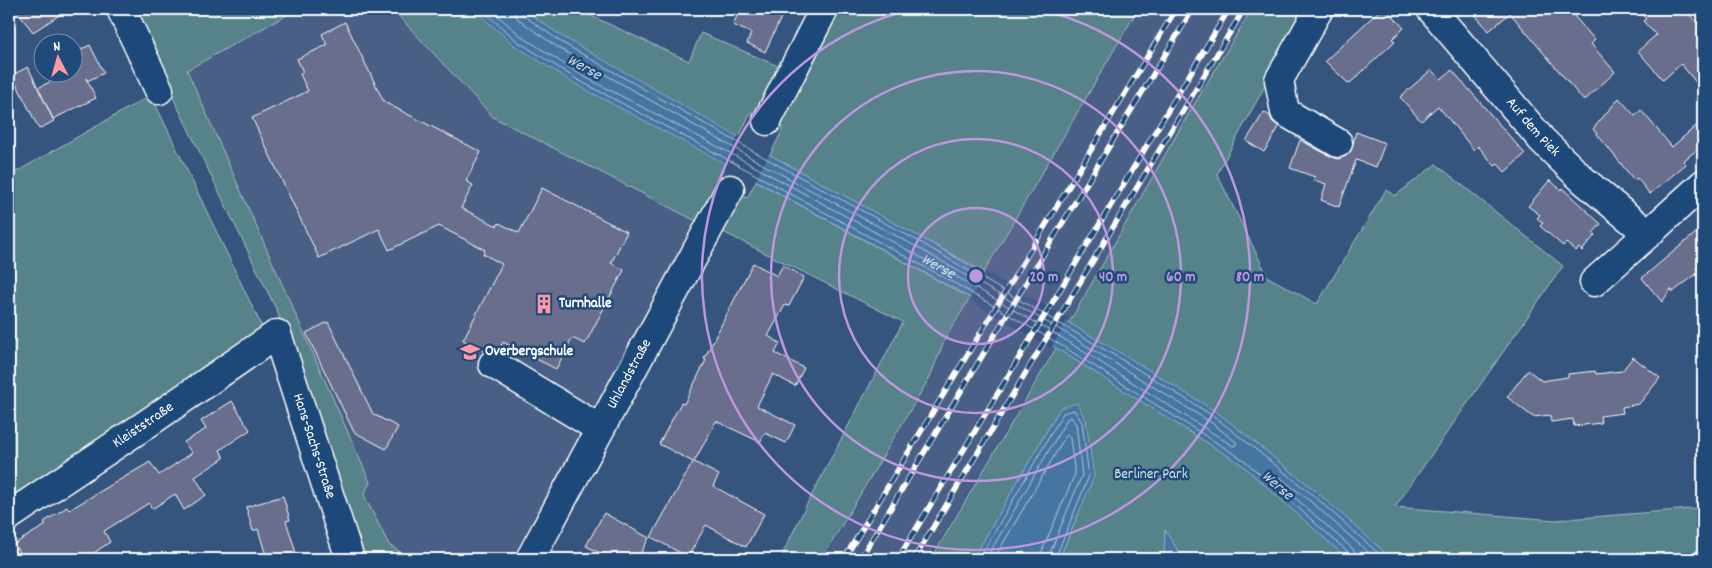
<svg xmlns="http://www.w3.org/2000/svg" width="1712" height="568" viewBox="0 0 1712 568" font-family="Dekko,sans-serif">
<rect width="100%" height="100%" fill="#35557f"/>
<filter id="ink" filterUnits="userSpaceOnUse"><feTurbulence type="fractalNoise" baseFrequency=".02" numOctaves="2"/><feDisplacementMap in="SourceGraphic" scale="10" xChannelSelector="R" yChannelSelector="G"/><feConvolveMatrix kernelMatrix="1 2 1 2 8 2 1 2 1" color-interpolation-filters="sRGB"/></filter>
<g filter="url(#ink)">
<!-- built -->
<path fill="#485f85" d="M299 9H391L493 117 698 222 513 559H414L389 545 365 495 370 482 188 70Z
M1138 9H1252L1189 113 1058 342 929 559H824L931 377 945 341Z"/>
<!-- green -->
<path fill="#568289" stroke="#aac0c4" d="M130 9H298L187 70 370 482 364 495 389 545 412 559H359L288 338 276 309Z
M392 9H576L689 61 701 33 785 69 758 116 751 112 698 222 493 117Z
M834 9H1138L984 272 770 155 783 129 776 125Z
M1252 9H1307L1217 174 1268 277 1317 304 1386 190 1395 196 1436 164 1563 266 1395 507 1555 520 1703 508V559H1392L1317 492 1218 413 1069 323 1189 113Z
M151 95 263 329 9 499V176Z
M756 181 970 298 945 339 930 377 822 559H780L806 506 903 322 719 230 739 195 747 198Z
M1056 348 1241 464 1348 559H1183L1165 531 1164 559H1059L1078 515 1060 408 973 559H931Z"/>
<!-- water -->
<path fill="#4575a1" stroke="#8facc7" d="M473 9H523L563 37 770 155 920 237 1126 356 1218 413 1317 492 1392 559H1348L1241 464 1056 348 953 288 722 162 575 84 514 45Z
M1077 403 1086 420 1094 477 1059 559H973L1060 408Z
M1165 530 1183 559H1164Z"/>
<!-- pier -->
<path fill="#35557f" d="M739 135 770 152 754 183 723 166Z
M986 272 1068 319 1051 348 969 300Z"/>
<g fill="none" stroke-linecap="round" stroke-linejoin="round">
<!-- shore -->
<g stroke="#b5c8d9" stroke-width="1">
<path d="M481 9 517 41 578 80 725 158 956 284 1059 344 1244 460 1349 553 1351 559"/>
<path id="s1" d="M490 9 521 36 581 75 728 152 959 278 1062 338 1233 446 1236 445V442L1212 423 1064 332 915 246 764 165 557 47 518 19 515 14 514 9"/>
<path d="M520 9 523 15 561 42 767 159 918 241 1124 361 1215 417 1314 496 1385 559"/>
<path d="M979 559 1063 413 1074 410 1082 422 1089 476 1055 559"/>
<path d="M986 559 1067 419 1071 417 1076 424 1082 475 1050 553 1049 559"/>
<path d="M994 559 1065 437 1068 435 1070 438 1075 474 1042 551 1041 559"/>
<path d="M1357 559 1356 554 1353 549 1274 479V475H1277L1310 501 1376 559"/>
</g>
</g>
<!-- building -->
<path fill="#676e8b" stroke="#fff" d="M15 9H69L33 32Z
M740 9H785L765 52 747 43 751 33 733 25Z
M1381 9H1386L1404 28 1392 39 1395 41 1349 84 1325 61Z
M1470 9H1568L1595 40 1591 44 1615 72 1584 101 1510 13 1489 31Z
M1637 9H1685L1703 30V91L1681 64 1663 80 1638 51 1656 35 1643 21 1646 19Z
M345 22 384 102 481 152 466 181 473 185 461 208 497 226 499 223 519 233 542 188 627 232 611 263 624 270 585 344 572 338 556 369 503 342 499 350 493 348 485 351 463 340 502 264 483 254 485 250 439 226 389 250 379 229 319 258 252 118 308 91 300 74 303 72 297 59 327 45 322 34Z
M90 45 104 73 87 81 86 78 96 98 53 119 38 88 69 72H72V71L80 67 73 53Z
M28 67 54 121 39 129 12 75Z
M1431 70 1441 79 1452 70 1525 154 1505 172 1498 164 1495 166 1478 146 1474 150 1438 106 1421 121 1400 97Z
M1619 98 1635 116 1641 110 1672 147 1696 126 1703 136V145L1683 161 1686 164 1650 194 1637 178 1634 180 1593 129Z
M1264 112 1270 116 1272 121 1279 127 1264 152 1246 141Z
M1356 132 1385 143 1376 167 1356 160 1339 207 1321 200 1326 184 1314 180 1315 177 1290 168 1300 140 1330 156 1338 159 1346 156 1351 151Z
M1550 180 1561 190 1562 188 1601 224 1593 233 1595 235 1582 251 1579 248 1576 251 1566 243 1563 246 1540 226 1543 223 1537 218 1540 215 1528 206Z
M1703 227V262L1696 268 1699 272 1673 292 1671 289 1662 302 1642 278Z
M753 263 777 276 783 265 804 277 789 306 785 305 768 336 780 343 775 353 804 368 795 386 773 374 757 406 795 425 786 443 765 433 760 442 716 421 694 462 719 475 713 486 764 514 746 547 706 525 688 557 651 537 693 462 659 444 681 403 684 404 706 360 704 359Z
M328 322 373 414 398 427 386 449 354 432 306 333Z
M1633 357 1660 378 1639 404 1622 407 1623 413 1600 416 1601 423 1574 426 1573 419 1551 422 1550 415 1533 417 1507 397 1528 370 1542 381 1568 377V374L1595 371 1596 374 1622 371Z
M232 401 250 430 220 450 224 458 195 477 206 495 184 510 175 494 152 509 149 503 104 531 110 542 85 559H23L14 544 46 525 44 522 67 507 69 510 150 462 159 475 192 453 184 442 206 429 201 421Z
M283 496 290 520 286 521 298 559H267L258 529 253 531 246 507Z
M604 513 649 538 640 554 637 553 633 559H612L586 546Z"/>
<g fill="none" stroke-linecap="round" stroke-linejoin="round">
<defs>
<g id="minor">
<path d="M121 9 159 90"/>
<path d="M1319 9 1279 80 1285 112 1338 143"/>
<path id="s2" d="M1431 9 1542 140 1583 180 1648 234 1703 184"/>
<path d="M767 121 824 9"/>
<path d="M1594 282 1648 234"/>
<path d="M493 364 600 429"/>
<path id="s3" d="M9 516 148 423 277 334 350 559"/>
<path id="s4" d="M530 559 730 189"/>
</g>
</defs>
<!-- minor casing -->
<use href="#minor" stroke="#fff" stroke-width="31"/>
<!-- minor -->
<use href="#minor" stroke="#1f4a7a" stroke-width="28"/>
<defs>
<path id="rail" d="M844 559 1176 9
M860 559 1035 268 1193 9
M898 559 1229 9
M914 559 1244 9"/>
</defs>
<!-- rail casing -->
<use href="#rail" stroke="#fff" stroke-width="5.5"/>
<!-- rail -->
<use href="#rail" stroke="#1f4a7a" stroke-width="4" stroke-dasharray="11" stroke-linecap="butt"/>
</g>
</g>
<!-- distance rings -->
<circle cx="976" cy="276" r="68" fill="#bd96df" fill-opacity=".12"/>
<g fill="none" stroke="#bd96df" stroke-width="2.5">
<circle cx="976" cy="276" r="68"/>
<circle cx="976" cy="276" r="137"/>
<circle cx="976" cy="276" r="205"/>
<path d="M1038 9A274 274 0 1 1 914 9"/>
</g>
<!-- icons -->
<defs>
<symbol id="building-bare" viewBox="-9 -9 18 18"><path d="M-4-6H4V6H1V3H-1V6H-4ZM-2.5-4.3h1.7v1.8h-1.7ZM.8-4.3h1.7v1.8H.8ZM-2.5-1h1.7V.8h-1.7ZM.8-1h1.7V.8H.8Z" fill="#ff9aa2" stroke="#1f4a7a" stroke-width="2.5" paint-order="stroke"/></symbol>
<symbol id="school-bare" viewBox="-9 -9 18 18"><path d="M0-5L7-2L0 1L-7-2ZM-4 1L0 2.5L4 1V4Q0 6-4 4Z" fill="#ff9aa2" stroke="#1f4a7a" stroke-width="2.5" paint-order="stroke"/></symbol>
</defs>
<g fill-rule="evenodd">
<use href="#building-bare" x="530" y="290" width="28" height="28"/>
<use href="#school-bare" x="456" y="338" width="28" height="28"/>
</g>
<g text-anchor="middle" dominant-baseline="central" stroke-width="5" stroke-linejoin="round" paint-order="stroke">
<!-- street labels -->
<g font-size="15" fill="#fff" stroke="#1f4a7a">
<text stroke="none"><textPath href="#s2" startOffset="156">Auf dem Piek</textPath></text>
<text stroke="none"><textPath href="#s4" startOffset="210">Uhlandstraße</textPath></text>
<text stroke="none"><textPath href="#s3" startOffset="162">Kleiststraße</textPath></text>
<text stroke="none"><textPath href="#s3" startOffset="442">Hans-Sachs-Straße</textPath></text>
</g>
<!-- poi labels -->
<g font-size="15" font-weight="bold" fill="#fff" stroke="#1f4a7a" text-anchor="start">
<text x="559" y="304">Turnhalle</text>
<text x="485" y="352">Overbergschule</text>
</g>
<!-- park labels -->
<g font-size="15" fill="#d5e0e2" stroke="#1f4a7a">
<text x="1151" y="475">Berliner Park</text>
</g>
<!-- water labels -->
<g font-size="16" font-style="italic" fill="#d0dce8" stroke="#1f4a7a">
<text transform="translate(584 68) rotate(29)">Werse</text>
<text stroke="none"><textPath href="#s1" startOffset="518">Werse</textPath></text>
<text transform="translate(1277 486) rotate(41)">Werse</text>
</g>
</g>
<circle cx="976" cy="276" r="8" fill="#bd96df" stroke="#1f4a7a" stroke-width="2.5"/>
<g font-size="15" text-anchor="middle" font-weight="bold" fill="#bd96df" stroke="#1f4a7a" stroke-width="5" stroke-linejoin="round" paint-order="stroke">
<text x="1044" y="281">20 m</text>
<text x="1113" y="281">40 m</text>
<text x="1181" y="281">60 m</text>
<text x="1250" y="281">80 m</text>
</g>
<!-- margin -->
<rect width="1712" height="568" fill="none" stroke="#1f4a7a" stroke-width="30"/>
<rect x="15" y="15" width="1682" height="538" fill="none" stroke="#fff" stroke-width="2" filter="url(#ink)"/>
<!-- north arrow -->
<g transform="translate(58 58) rotate(354)"><circle r="24" fill="#1f4a7a" stroke="#7992af"/>
<path d="M0-4L9 19L0 12L-9 19Z" fill="#ff9aa2"/>
<text y="-8" font-size="14" font-weight="bold" text-anchor="middle" fill="#ffffff">N</text>
</g>
</svg>
